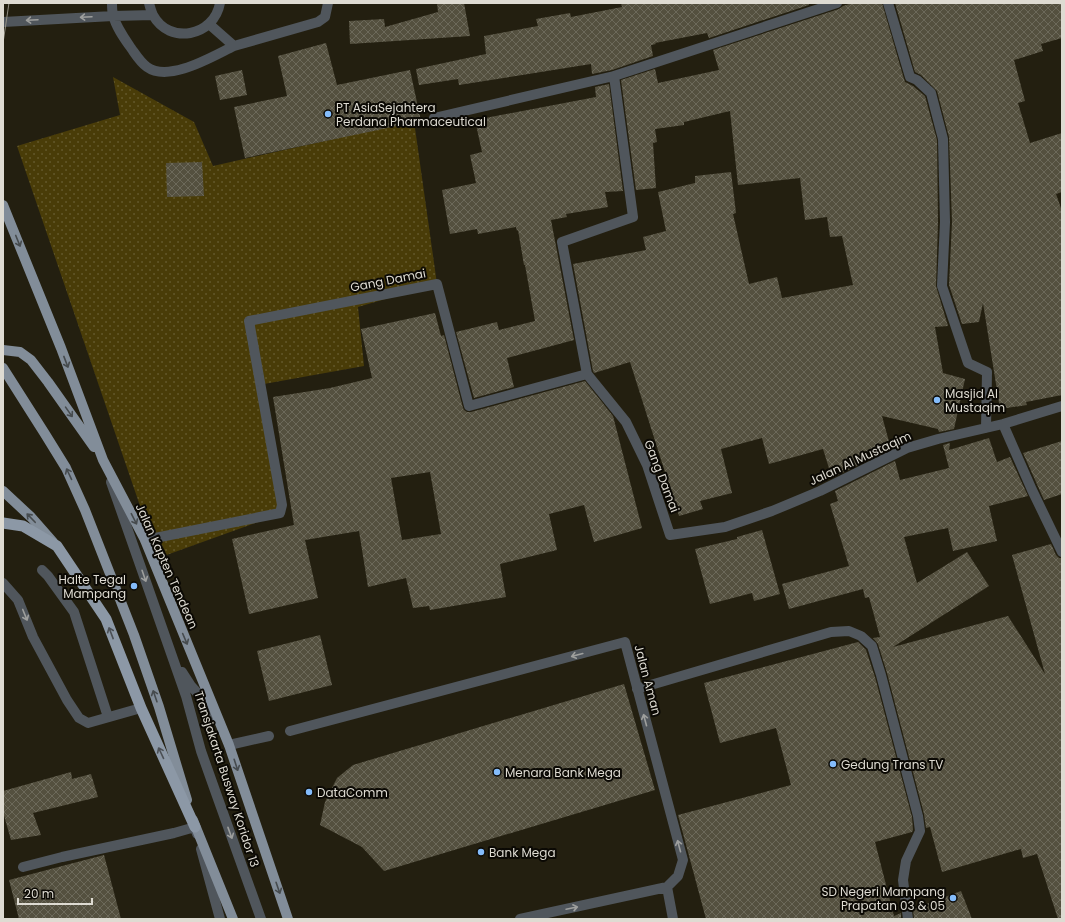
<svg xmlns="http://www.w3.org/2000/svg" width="1065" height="922" viewBox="0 0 1065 922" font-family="Poppins,sans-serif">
<defs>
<pattern id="grass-dots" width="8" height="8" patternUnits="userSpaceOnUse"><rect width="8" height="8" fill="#493c08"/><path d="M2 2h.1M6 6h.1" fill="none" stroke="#63582b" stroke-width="1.8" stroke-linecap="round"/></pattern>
<pattern id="building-cross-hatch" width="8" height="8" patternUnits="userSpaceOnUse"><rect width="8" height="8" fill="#54503f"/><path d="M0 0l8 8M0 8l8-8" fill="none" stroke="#6c695a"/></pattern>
</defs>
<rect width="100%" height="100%" fill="#231f10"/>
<!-- grass -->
<path fill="url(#grass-dots)" d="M113 77 194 122 213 166 414 121 437 284 358 307 364 366 264 384 280 514 161 557 151 538 17 146 120 115Z"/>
<!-- building -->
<path fill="url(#building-cross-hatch)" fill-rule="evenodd" d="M437 3H464L470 36 350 44 349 21 384 19 385 27 438 12Z
M621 3H809V5L709 38 707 33 655 43 656 44 651 45 653 56 612 70 592 74 591 64 459 85 458 79 419 85 416 69 486 54 484 36 538 26 536 19 570 13 571 17 622 7Z
M852 3H882L904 79 905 82 913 86 925 96 937 140 938 222 936 286 948 326 935 327 943 373 965 379 954 429 939 432 938 429 882 416 891 449 832 478 823 449 769 464 762 438 721 449 732 493 700 501 703 509 679 516 630 362 594 373 593 371 573 264 646 250 643 237 666 231 658 192 695 183V176L731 172 736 213 733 214 749 284 777 277 782 298 853 285 842 236 830 237 827 217 805 220 800 178 738 185 730 111 684 122V125L655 129 657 142 653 143 656 188 636 190 621 80 655 69 658 83 719 70 713 50 839 9 843 6Z
M895 3H1062V38L1041 44 1043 51 1014 60 1025 101 1018 103 1030 143 1062 133V192L1056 194 1062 211V395L1026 402 1027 405 1000 409 983 303 979 322 962 324 949 285 952 222 949 137 937 91 921 75 915 72Z
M326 43 337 85 410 70 421 121 245 158 234 107 287 96 278 56Z
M242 70 247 95 220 100 215 76Z
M609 84 623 191 605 192 608 207 566 214 567 217 551 220 574 340 507 358 514 387 474 398 456 332 497 322 499 330 535 321 525 265H524L518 230 517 231 516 227 478 234 477 229 450 234 442 190 476 183 470 155 482 152 475 120 596 97 595 87Z
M202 162 204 196 167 197 166 163Z
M435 313 441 336 444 335 463 408 464 410 467 412H471L585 381 613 416 642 528 594 542 584 505 549 514 557 550 500 564 506 597 430 610 429 606 413 608 406 578 368 587 359 531 305 540 318 598 249 614 232 539 294 525 273 397 330 388 372 378 361 329ZM430 472 441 534 402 540 391 478Z
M989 438 997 462 1010 457 1028 496 989 506 997 541 953 551 948 528 904 537 917 583 967 552 989 586 893 647 1008 616 1045 674 1012 555 1051 544 1056 555 1059 558H1062V919H1058L1037 854 1023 858 1021 849 942 872 930 827 926 828 924 814 887 673 878 644 873 638 880 637 869 597 865 598 863 589 789 609 782 584 849 566 830 504 838 501 835 491 895 461 900 480 949 468 943 445 950 443 949 450Z
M1062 441V494L1044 500 1023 453Z
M762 530 780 594 754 601 752 593 710 604 695 549 737 539V537Z
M320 635 332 685 269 701 257 651Z
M858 642 866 650 875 677 912 817 913 830 912 832 875 842 894 916 901 913V919H706L678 815 791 785 776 728 720 743 704 683Z
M624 684 655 790 384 871 362 847 320 825 325 802 337 778 353 765Z
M71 772 72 779 91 774 98 797 33 813 41 835 11 840 3 812V791Z
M104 855 121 919H19L9 880Z
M961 891 972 919H914L913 909Z"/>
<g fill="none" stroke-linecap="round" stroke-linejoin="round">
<!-- service -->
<path stroke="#50565c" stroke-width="10" d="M112 3C112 7 112 11 113 15 116 27 124 38 131 48 136 55 140 62 147 67 169 83 213 56 234 46
M149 3C150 7 151 11 153 15 169 45 214 37 220 3
M3 22 113 16 153 15
M209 24 234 46 318 22 325 17 328 3
M111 482 186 696 201 751 217 796 261 919
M42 570 48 576 74 612 108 717
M3 583 18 600 33 637 67 700 79 718 88 723 141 708
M182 672 191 686 203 699 215 717
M637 689 831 632 849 631 861 636 872 646 881 675 918 816 920 831 906 861 903 880 908 919
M290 731 625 642 683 860 678 876 667 887 520 919
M229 745 269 736
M201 849 220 919
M23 867 62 857 174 833 195 827 197 834
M667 887 673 919"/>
<!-- minor -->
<path stroke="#50565c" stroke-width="10" d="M888 3 910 77 917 80 931 93 943 139 945 222 942 286 968 363 987 372 986 428
M434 118 614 76 837 3
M587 374 562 242 633 217 614 76
M1003 424 1032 490 1062 552
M145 540 280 513 282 505 249 321 437 284 469 406 587 374 626 422 647 465 670 535 725 527 772 511 820 491 907 448 938 439 1003 424 1062 406"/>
<!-- primary -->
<path stroke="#828d99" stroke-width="10" d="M3 205 61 348 103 460 145 540 229 745 288 919
M3 350 20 352 31 360 48 382 94 447
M3 368 45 434 66 468 85 510 134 635 159 707 187 800
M3 491 31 517 53 542
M193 820 233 919"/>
<!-- trunk -->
<path stroke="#8c98a6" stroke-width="11" d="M3 523 23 526 57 546 106 619 141 708 195 827"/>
<!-- tram -->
<path stroke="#918e82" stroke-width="1" d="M3 43 9 3"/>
</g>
<!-- one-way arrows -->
<defs><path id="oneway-shaft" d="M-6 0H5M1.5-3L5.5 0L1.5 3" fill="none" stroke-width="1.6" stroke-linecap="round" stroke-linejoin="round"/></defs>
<g stroke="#9e9f9d">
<use href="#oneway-shaft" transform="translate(86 17) rotate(177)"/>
<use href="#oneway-shaft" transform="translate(32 20) rotate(177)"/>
<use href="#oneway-shaft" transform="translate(144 576) rotate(71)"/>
<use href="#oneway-shaft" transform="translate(25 615) rotate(68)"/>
<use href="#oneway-shaft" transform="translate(577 655) rotate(165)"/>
<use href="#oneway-shaft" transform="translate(645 720) rotate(-105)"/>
<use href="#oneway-shaft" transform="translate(230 833) rotate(70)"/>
<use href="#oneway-shaft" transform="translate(679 846) rotate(-105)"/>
<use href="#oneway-shaft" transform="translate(572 908) rotate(-12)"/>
</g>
<g stroke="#464b4e">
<use href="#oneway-shaft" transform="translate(18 241) rotate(68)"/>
<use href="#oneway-shaft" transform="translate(66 362) rotate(69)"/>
<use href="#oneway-shaft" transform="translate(69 412) rotate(55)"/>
<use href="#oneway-shaft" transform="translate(69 474) rotate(-115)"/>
<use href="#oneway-shaft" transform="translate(31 518) rotate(-134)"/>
<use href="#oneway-shaft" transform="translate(134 519) rotate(63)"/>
<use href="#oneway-shaft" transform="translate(185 639) rotate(67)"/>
<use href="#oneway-shaft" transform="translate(155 696) rotate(-109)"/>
<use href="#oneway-shaft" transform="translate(236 765) rotate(72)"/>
<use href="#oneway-shaft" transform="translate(278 888) rotate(71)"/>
</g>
<g stroke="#4c5055">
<use href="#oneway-shaft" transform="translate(111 633) rotate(-111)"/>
<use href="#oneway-shaft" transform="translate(161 753) rotate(-115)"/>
</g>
<!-- markers -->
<g fill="#84bcfb" stroke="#0b0904" stroke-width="1.5">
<circle cx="328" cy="114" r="4"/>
<circle cx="937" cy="400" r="4"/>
<circle cx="134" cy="586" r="4"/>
<circle cx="833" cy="764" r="4"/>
<circle cx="497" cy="772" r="4"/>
<circle cx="309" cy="792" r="4"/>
<circle cx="481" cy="852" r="4"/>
<circle cx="953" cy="898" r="4"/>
</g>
<g text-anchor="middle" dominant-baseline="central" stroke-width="4" stroke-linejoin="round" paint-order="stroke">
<!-- poi labels -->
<g font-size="12" fill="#dedbd2" stroke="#0b0904" text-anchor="start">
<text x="336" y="107">PT AsiaSejahtera<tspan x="336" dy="14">Perdana Pharmaceutical</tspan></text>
<text x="945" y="393">Masjid Al<tspan x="945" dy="14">Mustaqim</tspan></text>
<text x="126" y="579" text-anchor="end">Halte Tegal<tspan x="126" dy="14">Mampang</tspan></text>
<text x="841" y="764">Gedung Trans TV</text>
<text x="505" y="772">Menara Bank Mega</text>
<text x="317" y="792">DataComm</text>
<text x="489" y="852">Bank Mega</text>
<text x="945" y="891" text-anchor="end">SD Negeri Mampang<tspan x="945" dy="14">Prapatan 03 &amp; 05</tspan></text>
</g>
<!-- street labels -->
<g font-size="12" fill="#dedbd2" stroke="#0b0904">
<text transform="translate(388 280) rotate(-11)">Gang Damai</text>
<text transform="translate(860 458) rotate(-25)">Jalan Al Mustaqim</text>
<text transform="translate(662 476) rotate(69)">Gang Damai</text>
<text transform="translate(167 566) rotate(66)">Jalan Kapten Tendean</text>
<text transform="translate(648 680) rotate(75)">Jalan Aman</text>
<text transform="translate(227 779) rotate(72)">Transjakarta Busway Koridor 13</text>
</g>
</g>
<!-- border -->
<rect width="1065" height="922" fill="none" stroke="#dedbd2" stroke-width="8"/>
<!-- scale -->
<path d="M18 898v6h74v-6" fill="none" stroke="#dedbd2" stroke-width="2"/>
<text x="24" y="898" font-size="12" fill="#dedbd2" stroke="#0b0904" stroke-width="3" paint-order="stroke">20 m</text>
</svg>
